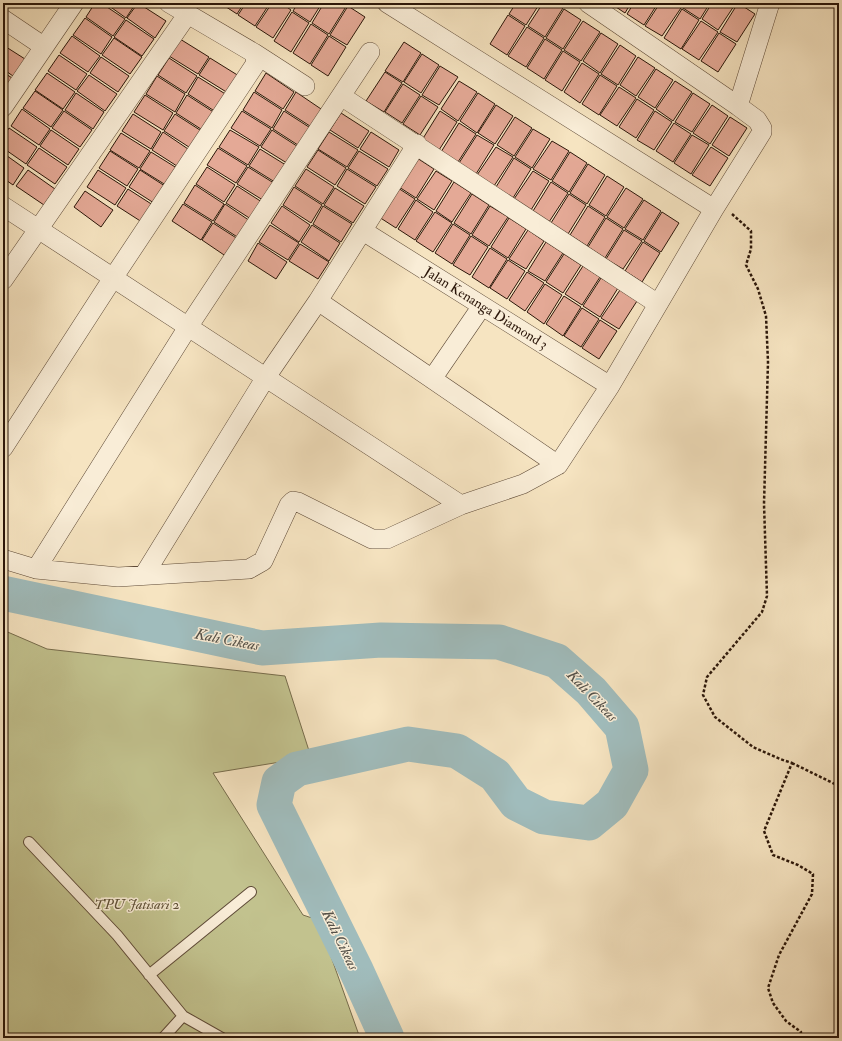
<svg xmlns="http://www.w3.org/2000/svg" width="842" height="1041" viewBox="0 0 842 1041" font-family="'IM FELL Double Pica',serif">
<rect width="100%" height="100%" fill="#f6e4c1"/>
<filter id="stains"><feTurbulence type="fractalNoise" baseFrequency=".005" numOctaves="4"/><feColorMatrix values="0 0 0 0 .2 0 0 0 0 .09 0 0 0 0 .02 0 0 0 .5 -.17"/></filter>
<radialGradient id="worn" r=".72"><stop offset=".6" stop-color="#630" stop-opacity="0"/><stop offset="1" stop-color="#630" stop-opacity=".3"/></radialGradient>
<!-- green -->
<path fill="#c2c28e" stroke="#766c4c" d="M3 630 47 649 285 676 311 757 213 773 303 915 318 920 360 1038H3Z"/>
<g fill="none" stroke-linecap="round" stroke-linejoin="round">
<!-- river -->
<path stroke="#a0bcbc" stroke-width="35" d="M3 593 262 648 381 640 499 642 557 661 591 691 622 727 631 770 612 804 589 823 544 817 516 803 495 775 457 751 408 744 297 769 279 782 274 805 356 970 387 1038"/>
</g>
<!-- building -->
<path fill="#e4a996" stroke="#2b1609" d="M95 3H101L125 19 113 36 86 17Z
M105 3H136L126 18Z
M138 3 166 21 155 38 127 18Z
M220 3H244L237 14Z
M246 3H270L255 26 238 15Z
M272 3H281L291 10 273 38 256 27Z
M298 3H322L310 22 293 11Z
M324 3H344L347 5 329 34 312 23Z
M516 3H540L526 25 509 14Z
M543 3H555L563 8 545 37 528 26Z
M610 3H631L625 13Z
M634 3H658L644 25 627 14Z
M660 3H673L681 8 662 36 645 26Z
M686 3H710L700 19 683 8Z
M712 3H736L718 30 702 19Z
M738 3 755 14 737 42 720 32Z
M348 6 365 17 347 45 330 35Z
M564 9 581 20 563 49 546 38Z
M682 9 699 20 681 49 664 38Z
M292 12 309 23 291 52 274 41Z
M508 15 525 26 507 55 490 44Z
M85 18 112 37 101 54 73 35Z
M126 20 154 39 142 56 114 37Z
M583 21 600 32 581 61 564 50Z
M701 21 718 32 699 60 682 49Z
M311 24 328 35 310 64 293 53Z
M527 27 544 38 526 67 508 56Z
M601 33 618 44 600 73 583 61Z
M719 33 736 44 718 72 701 61Z
M72 36 100 56 88 72 60 53Z
M329 36 346 47 328 76 311 65Z
M114 38 142 57 130 74 102 55Z
M180 39 209 57 198 74 169 56Z
M545 39 562 50 544 79 527 68Z
M404 42 421 53 403 82 385 71Z
M3 45 25 59 13 76 3 69Z
M620 45 636 56 618 85 601 74Z
M563 51 580 62 562 91 545 80Z
M422 54 439 65 421 93 404 82Z
M59 55 87 74 76 90 48 71Z
M101 57 129 76 118 92 90 73Z
M638 57 655 68 636 96 620 85Z
M169 58 197 76 186 93 158 75Z
M210 58 239 76 228 93 199 75Z
M582 63 599 74 580 103 564 92Z
M440 66 458 77 439 105 422 95Z
M656 69 673 80 655 108 638 97Z
M3 72 12 78 3 91Z
M385 72 402 83 384 112 366 101Z
M47 73 75 92 63 109 35 90Z
M266 73 294 92 283 109 255 91Z
M89 75 117 94 105 111 77 91Z
M600 75 617 86 599 115 582 104Z
M157 76 185 94 175 112 146 94Z
M198 77 227 95 216 112 188 94Z
M459 81 477 92 458 121 441 109Z
M675 81 692 92 673 121 656 109Z
M403 84 420 95 402 123 385 112Z
M619 87 636 98 617 126 600 115Z
M35 91 63 110 51 127 23 108Z
M254 92 282 110 272 128 243 110Z
M296 92 324 111 313 128 285 110Z
M76 93 104 112 93 129 65 110Z
M478 93 495 104 477 133 460 121Z
M693 93 710 104 692 132 675 122Z
M145 95 173 113 163 130 134 112Z
M187 95 215 113 204 131 176 113Z
M421 96 438 107 420 135 403 124Z
M637 99 654 110 636 138 619 127Z
M496 105 513 116 495 144 478 133Z
M712 105 728 116 710 144 693 133Z
M22 109 50 129 39 145 11 126Z
M64 111 92 130 80 147 52 128Z
M242 111 271 129 260 146 231 128Z
M284 111 312 129 301 147 273 129Z
M440 111 457 122 439 150 422 140Z
M655 111 672 122 654 150 637 140Z
M341 113 369 131 358 148 330 130Z
M133 114 161 132 151 149 122 131Z
M175 114 203 132 192 149 164 131Z
M515 117 532 128 514 156 497 145Z
M730 117 747 128 729 156 712 145Z
M459 123 476 134 458 162 441 152Z
M674 123 691 134 673 162 656 151Z
M9 128 37 147 26 164 3 148V137Z
M533 129 550 139 532 168 515 157Z
M51 130 79 149 68 165 40 146Z
M230 130 259 147 248 165 219 147Z
M272 130 300 148 290 165 261 147Z
M163 132 191 151 180 168 152 150Z
M329 132 358 150 347 167 318 149Z
M371 132 399 150 389 167 360 149Z
M121 133 150 151 139 168 110 150Z
M477 135 494 145 476 174 459 163Z
M692 135 709 145 691 174 674 163Z
M552 141 569 151 551 180 533 169Z
M496 147 513 157 494 186 477 175Z
M711 147 728 158 710 186 692 175Z
M39 148 67 167 55 184 27 165Z
M218 148 247 166 236 183 207 165Z
M260 149 289 167 278 184 249 166Z
M318 150 346 168 335 185 307 167Z
M110 151 138 169 127 186 99 168Z
M359 151 388 169 377 186 348 168Z
M151 152 180 170 169 187 140 169Z
M570 152 587 163 569 192 552 181Z
M3 153 24 168 13 185 3 178Z
M417 158 434 169 416 198 399 187Z
M514 158 531 169 513 198 496 187Z
M588 164 605 175 587 204 570 193Z
M207 167 235 185 224 202 196 184Z
M248 167 277 185 266 202 237 184Z
M306 169 334 187 323 204 295 186Z
M347 169 376 187 365 204 337 186Z
M28 170 55 189 44 205 16 186Z
M98 170 126 188 115 205 87 187Z
M140 170 168 188 157 205 129 187Z
M436 171 452 181 434 210 417 199Z
M533 171 549 181 531 210 514 199Z
M607 176 624 187 606 216 589 205Z
M454 182 471 193 452 222 436 211Z
M551 182 568 193 549 222 533 211Z
M195 185 224 204 213 221 184 203Z
M237 186 265 204 254 221 226 203Z
M294 187 322 205 311 223 283 205Z
M335 188 364 206 353 223 324 205Z
M398 188 415 199 396 228 379 217Z
M626 188 643 199 624 228 607 217Z
M128 189 156 207 145 224 117 206Z
M85 191 113 210 101 227 74 207Z
M472 194 489 205 471 234 454 223Z
M569 194 586 205 568 234 551 223Z
M416 200 433 212 415 240 398 229Z
M644 200 661 211 643 240 625 229Z
M183 204 212 222 201 240 172 221Z
M225 204 253 223 242 240 214 222Z
M282 206 310 225 299 242 271 223Z
M323 206 352 224 341 242 313 224Z
M490 206 508 217 489 246 472 235Z
M588 206 605 217 587 246 570 235Z
M435 212 452 223 433 252 416 241Z
M662 212 679 223 661 252 644 241Z
M509 218 526 229 508 258 491 247Z
M606 218 623 229 605 258 588 247Z
M213 223 241 241 230 259 202 240Z
M453 224 470 235 452 264 435 253Z
M270 225 299 243 288 260 259 242Z
M312 225 340 243 329 261 301 242Z
M528 230 544 241 526 269 509 259Z
M624 230 642 241 623 269 606 259Z
M471 236 488 247 470 275 453 265Z
M546 242 563 253 545 281 528 271Z
M643 242 660 253 642 282 625 271Z
M258 243 287 262 276 279 248 261Z
M300 244 329 262 318 279 289 261Z
M490 248 507 259 489 288 472 277Z
M564 254 581 265 563 293 546 282Z
M508 260 525 271 507 299 490 288Z
M583 266 600 277 582 305 565 294Z
M527 272 544 283 525 311 509 300Z
M601 278 618 288 600 317 583 306Z
M545 284 562 295 544 324 527 312Z
M620 290 637 301 619 329 601 318Z
M564 296 581 307 563 336 546 324Z
M582 308 599 319 581 347 564 336Z
M600 320 617 331 599 359 582 348Z"/>
<g fill="none" stroke-linecap="round" stroke-linejoin="round">
<defs>
<path id="service" d="M29 842 117 935 183 1016 163 1038
M149 975 251 892
M183 1016 222 1038"/>
<path id="minor" d="M387 3 714 209
M3 19 43 46
M254 53 305 86
M341 96 658 304
M738 106 770 3
M3 107 74 3
M3 206 461 505
M363 231 610 386
M3 280 187 15
M318 301 558 465
M432 379 482 306
M3 448 113 278 256 63 254 53 169 3
M3 559 36 569 118 577 249 569 263 561 289 505 293 501 298 502 372 539H387L461 505 523 484 558 465 610 386 714 209 762 132V128L757 120 738 106 588 3
M36 569 188 327 370 52
M144 575 266 377 318 301 417 144"/>
</defs>
<!-- service casing -->
<use href="#service" stroke="#5e4a37" stroke-width="12"/>
<!-- minor casing -->
<use href="#minor" stroke="#5e4a37" stroke-width="20"/>
<!-- path -->
<path stroke="#2b1609" stroke-width="2.5" stroke-dasharray="3 2" stroke-linecap="butt" d="M732 214 751 231V249L746 265 758 289 766 316 768 362 764 504 767 596 762 612 707 677 703 695 715 717 753 747 780 759 792 763 764 831 773 855 798 865 813 874 812 894 779 955 768 988 773 1003 786 1021 801 1032 799 1038
M792 763 839 786"/>
<!-- service -->
<use href="#service" stroke="#f9edd7" stroke-width="10"/>
<!-- minor -->
<use href="#minor" stroke="#f9edd7" stroke-width="19"/>
</g>
<g text-anchor="middle" dominant-baseline="central" stroke-width="3" stroke-linejoin="round" paint-order="stroke">
<!-- street labels -->
<g font-size="14" fill="#2b1609" stroke="#f9edd7">
<text transform="translate(486 308) rotate(32)">Jalan Kenanga Diamond 3</text>
</g>
<!-- park labels -->
<g font-size="14" font-style="italic" fill="#605238" stroke="#f9edd7">
<text x="137" y="904">TPU Jatisari 2</text>
</g>
<!-- water labels -->
<g font-size="15" font-style="italic" fill="#545048" stroke="#f9edd7">
<text transform="translate(227 640) rotate(11)">Kali Cikeas</text>
<text transform="translate(592 696) rotate(46)">Kali Cikeas</text>
<text transform="translate(340 940) rotate(64)">Kali Cikeas</text>
</g>
</g>
<!-- margin -->
<rect width="842" height="1041" fill="none" stroke="#f6e4c1" stroke-width="16"/>
<rect x="4" y="4" width="834" height="1033" fill="none" stroke="#2b1609" stroke-width="2"/>
<rect x="8" y="8" width="826" height="1025" fill="none" stroke="#2b1609"/>
<rect width="100%" height="100%" filter="url(#stains)"/>
<rect width="100%" height="100%" fill="url(#worn)"/>
</svg>
